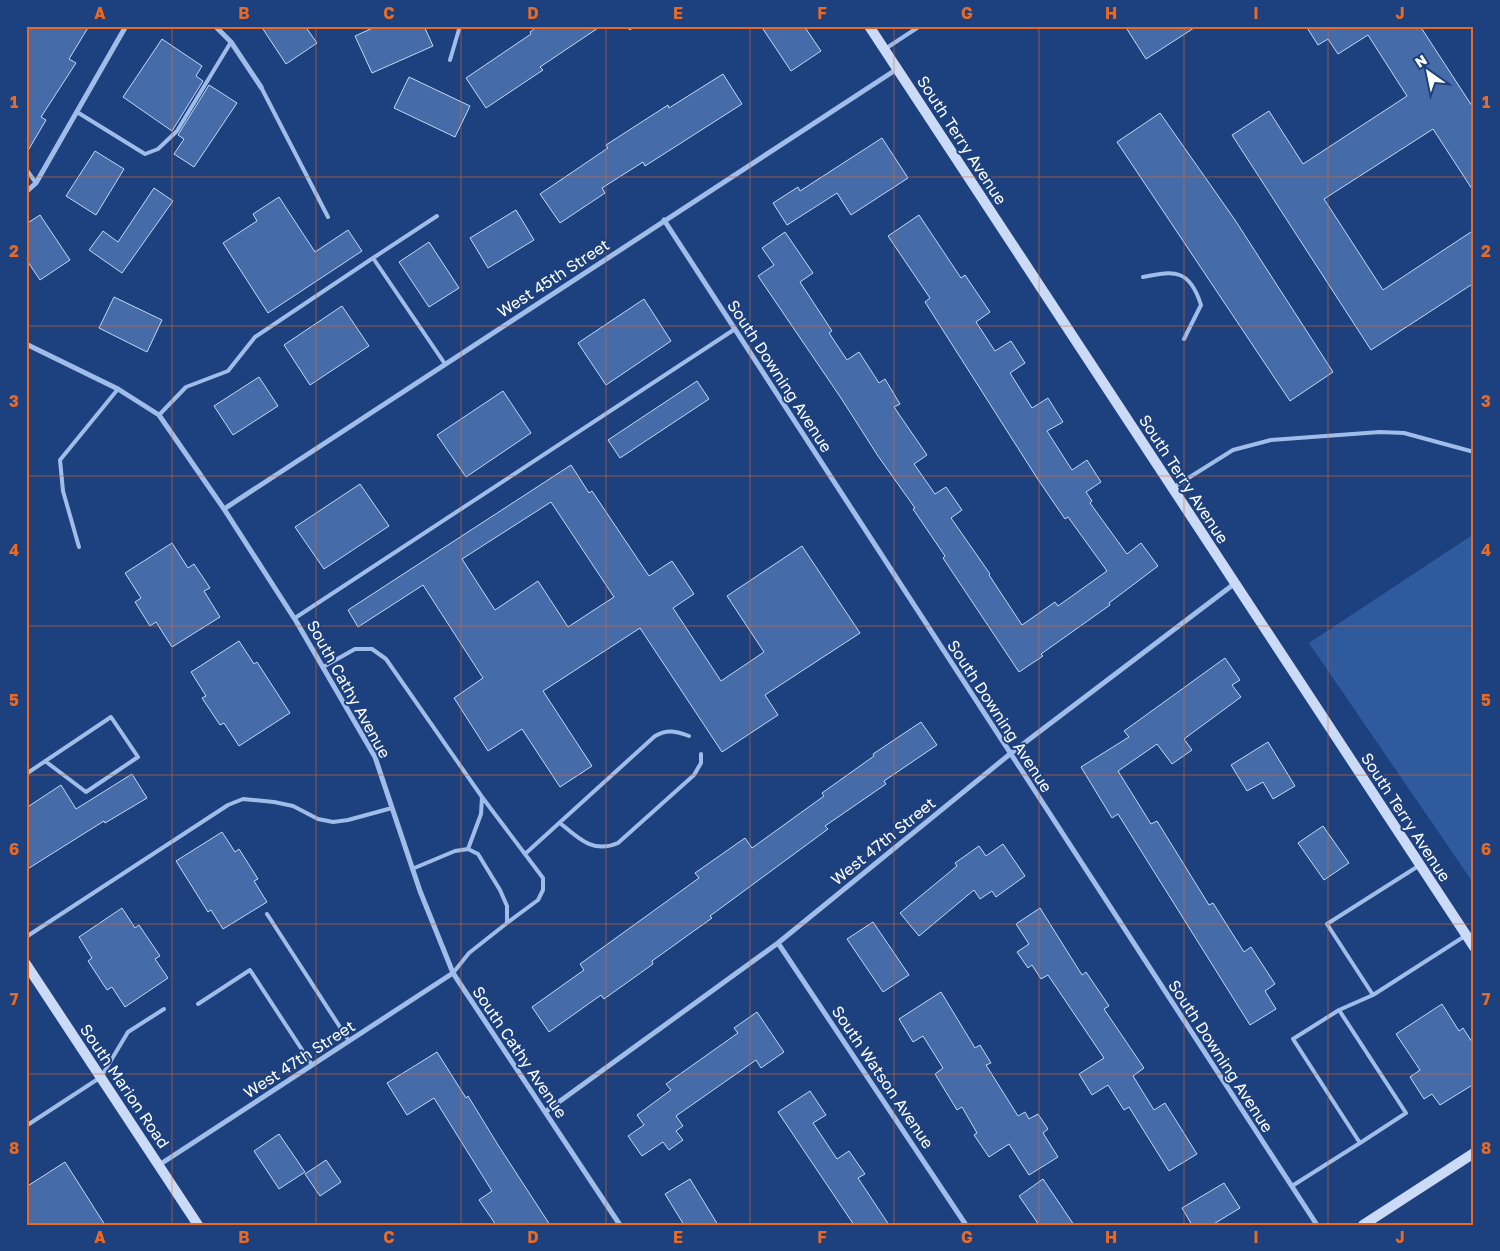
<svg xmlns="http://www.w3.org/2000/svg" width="1500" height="1251" viewBox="0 0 1500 1251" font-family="'Golos Text',sans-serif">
<rect width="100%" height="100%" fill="#1d417f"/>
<!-- grass -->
<path fill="#2f5a9e" d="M1474 534V884L1309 643Z"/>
<!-- building -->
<path fill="#456ba9" stroke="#c4d8f7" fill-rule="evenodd" d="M26 26H89L69 59 76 63 41 117 46 120 26 154Z
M261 26H305L317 43 286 64Z
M377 26H424L433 46 372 73 355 36Z
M538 26H601L540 67 543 70 486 108 466 78 531 34 530 32Z
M761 26H804L821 51 791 71Z
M1125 26H1197L1146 59Z
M1306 26H1420L1474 109V192L1433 129 1324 199 1383 290 1474 230V283L1371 350 1232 135 1269 111 1303 164 1407 96 1368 35 1338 54 1328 39 1318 45Z
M162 39 202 66 196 76 203 81 172 131 123 97Z
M723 74 742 104 645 166 643 162 602 188 605 193 560 223 540 194 608 148 606 145 668 105 669 108Z
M409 77 470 106 455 137 394 108Z
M209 85 237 103 194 167 174 154 184 139 178 135Z
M1160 113 1235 220 1333 372 1290 401 1117 142Z
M882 138 908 178 851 215 837 193 787 225 773 203 798 187 800 191Z
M95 151 124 169 96 215 66 196Z
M154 188 173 201 122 273 89 250 103 231 118 242Z
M279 197 315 252 348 230 362 251 268 313 223 243 257 221 253 214Z
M516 210 534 240 488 268 470 238Z
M40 215 70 260 40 280 26 259V224Z
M919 215 961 278 965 275 990 312 976 322 995 351 1011 341 1025 363 1010 373 1032 408 1048 398 1063 422 1047 431 1072 470 1087 460 1101 482 1086 492 1092 501 1090 503 1127 554 1141 543 1158 566 1109 603 1110 605 1041 654 1043 656 1019 672 943 558 945 556 913 509 915 508 878 456 841 398 758 276 774 265 762 248 785 232 813 273 800 282 832 331 829 333 847 360 859 352 879 383 885 379 900 404 894 407 927 455 914 464 935 494 946 487 962 510 951 518 990 574 989 575 1022 625 1055 602 1058 606 1107 571 1068 517 1065 519 1037 478 925 302 930 298 888 236Z
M429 242 459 288 429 307 399 262Z
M114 297 162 320 147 352 99 328Z
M644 299 671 341 606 385 578 343Z
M342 306 369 346 310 385 284 345Z
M259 377 278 406 233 435 214 406Z
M697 381 709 399 620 458 608 440Z
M503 391 531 433 466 477 437 435Z
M571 465 589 493 592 491 649 576 672 561 694 594 673 608 721 681 764 652 727 596 802 546 860 633 765 695 778 715 722 752 640 628 543 691 592 766 560 787 522 729 488 751 454 698 483 678 423 585 358 627 348 610ZM551 502 614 597 568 627 538 581 495 610 462 559Z
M360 484 389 526 324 569 295 527Z
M172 543 188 568 194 564 210 588 204 591 220 617 172 647 156 622 150 626 135 602 141 598 125 573Z
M239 641 254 664 257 662 290 713 239 746 224 723 220 725 202 698 206 696 191 672Z
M1225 658 1240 680 1232 685 1241 697 1184 739 1192 750 1172 764 1157 744 1118 771 1151 824 1157 821 1209 905 1213 903 1244 952 1251 947 1275 984 1265 991 1276 1009 1250 1025 1118 814 1112 818 1081 767 1129 737 1124 731Z
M921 722 937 745 884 781 886 784 825 826 828 829 710 916 712 918 652 961 653 964 604 999 601 995 549 1032 532 1007 584 970 580 964 699 878 695 873 745 838 752 848 824 796 822 793 874 756 873 754Z
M1268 742 1295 786 1273 799 1263 782 1247 791 1231 765Z
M132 774 147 798 105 823 104 821 26 870V808L61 785 76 809Z
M1323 826 1349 863 1324 880 1298 843Z
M222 832 235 852 239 849 258 879 254 881 267 902 223 929 211 910 208 912 176 861Z
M1003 844 1025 876 996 897 992 891 980 899 974 890 919 936 900 913 957 866 955 863 979 846 986 856Z
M122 908 135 928 139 925 160 956 155 959 168 978 125 1007 112 987 107 990 88 961 92 958 79 937Z
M1040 908 1082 975 1086 972 1109 1006 1104 1009 1144 1068 1133 1076 1154 1110 1165 1103 1197 1154 1169 1171 1129 1107 1124 1110 1108 1085 1092 1095 1079 1074 1104 1058 1048 975 1041 979 1032 965 1028 968 1017 952 1029 944 1016 924Z
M873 922 909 975 883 992 847 939Z
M941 992 975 1048 980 1045 991 1063 986 1065 1018 1116 1025 1112 1029 1119 1038 1114 1048 1129 1043 1133 1058 1157 1029 1175 1009 1144 989 1157 974 1135 977 1133 962 1107 957 1110 935 1074 943 1068 923 1036 913 1042 899 1019Z
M1442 1004 1459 1031 1463 1028 1474 1045V1084L1440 1105 1432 1094 1424 1099 1410 1077 1420 1070 1396 1034Z
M757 1012 784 1052 761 1068 756 1060 676 1116 683 1126 676 1131 683 1140 669 1150 663 1142 642 1156 628 1136 644 1125 637 1115 671 1090 666 1084 738 1033 734 1028Z
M437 1052 466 1098 468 1096 498 1145 550 1225H496L479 1200 492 1191 434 1098 407 1115 387 1083Z
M810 1091 826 1115 813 1123 837 1159 849 1151 865 1174 858 1178 889 1225H854L778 1112Z
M279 1134 305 1172 279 1189 254 1151Z
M326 1160 341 1182 320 1196 305 1174Z
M65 1162 105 1225H26V1187Z
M690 1179 718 1225H684L665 1194Z
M1043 1179 1074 1225H1039L1019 1196Z
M1224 1183 1240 1208 1212 1225H1192L1182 1208Z"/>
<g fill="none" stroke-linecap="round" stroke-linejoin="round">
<!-- lane -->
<path stroke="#a0bce9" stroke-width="4" d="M630 28 632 26
M885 49 920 26
M450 60 460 26
M261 87 328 217
M77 112 145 154 158 149 177 131 231 42
M26 169 36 183
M373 258 437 216
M1143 277C1176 270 1190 270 1201 305L1184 339
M159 415 186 387 228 371 255 337 373 258 445 364
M1174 487 1233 450 1271 440 1380 432 1404 433 1474 452
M79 547 63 491 60 460 118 389
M295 618 735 329
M323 667 355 649H372L386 659 482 797 481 814 468 849
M26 774 111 717 138 757 86 792 45 761
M482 797 543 878V890L538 900 507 923
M560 823C578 838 593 854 618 843L694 775 701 763V754
M525 854 655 736C667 729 676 731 689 736
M1420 865 1327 924 1373 995 1465 936
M412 869 455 851 468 849 478 854 500 890 507 906V923L469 953 453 973
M267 914 349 1041
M26 937 228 805 243 799 274 802 293 806 318 819 333 822 348 820 392 808
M198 1004 250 970 312 1065
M1339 1010 1406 1113 1360 1143
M26 1126 101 1077 128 1032 164 1009
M1292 1186 1360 1143 1293 1039 1339 1010 1373 995"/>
<!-- street -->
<path stroke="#a0bce9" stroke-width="5" d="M215 26 231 42 261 87
M26 192 36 183 126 26
M664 220 1317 1225
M26 344 118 389 159 415 224 509 296 621 375 757 420 891 453 973 620 1225
M224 509 897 69
M778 943 966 1225
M545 1112 778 943 1010 754 1234 584
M159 1165 453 973"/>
<!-- secondary -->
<path stroke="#cbdbf7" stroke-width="10" d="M869 26 1474 947
M26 964 198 1225
M1363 1225 1474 1153"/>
</g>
<!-- grid -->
<path fill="none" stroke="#ea6a24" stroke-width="1" stroke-opacity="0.55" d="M172 26V1225M316 26V1225M461 26V1225M606 26V1225M750 26V1225M894 26V1225M1039 26V1225M1184 26V1225M1328 26V1225M26 177H1474M26 326H1474M26 476H1474M26 626H1474M26 775H1474M26 924H1474M26 1074H1474"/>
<g text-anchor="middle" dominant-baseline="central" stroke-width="4" stroke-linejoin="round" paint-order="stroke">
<!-- street labels -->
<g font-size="16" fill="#fff" stroke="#1d417f">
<text transform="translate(962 140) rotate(57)">South Terry Avenue</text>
<text transform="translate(553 278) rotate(-33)">West 45th Street</text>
<text transform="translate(780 376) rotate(57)">South Downing Avenue</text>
<text transform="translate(1184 479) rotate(57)">South Terry Avenue</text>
<text transform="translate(349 689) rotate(61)">South Cathy Avenue</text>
<text transform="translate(1000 716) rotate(57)">South Downing Avenue</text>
<text transform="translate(1406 817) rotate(57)">South Terry Avenue</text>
<text transform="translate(883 841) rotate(-39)">West 47th Street</text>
<text transform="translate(520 1052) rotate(56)">South Cathy Avenue</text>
<text transform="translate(1221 1056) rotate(57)">South Downing Avenue</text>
<text transform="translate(299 1059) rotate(-33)">West 47th Street</text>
<text transform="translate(883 1077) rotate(56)">South Watson Avenue</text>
<text transform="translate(125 1086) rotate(56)">South Marion Road</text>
</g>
</g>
<!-- border -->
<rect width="1500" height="1251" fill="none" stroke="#1d417f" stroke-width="55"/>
<!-- north arrow -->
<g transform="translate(1428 72) rotate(327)" stroke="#1d417f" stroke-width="4" paint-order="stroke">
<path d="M0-4L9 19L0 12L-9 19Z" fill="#ffffff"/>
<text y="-8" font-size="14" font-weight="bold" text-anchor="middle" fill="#ffffff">N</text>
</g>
<rect x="28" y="28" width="1444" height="1196" fill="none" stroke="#ea6a24" stroke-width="2"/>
<g font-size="16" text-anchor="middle" font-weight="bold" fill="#ea6a24">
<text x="100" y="19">A</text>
<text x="244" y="19">B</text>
<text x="389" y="19">C</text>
<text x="533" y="19">D</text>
<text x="678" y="19">E</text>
<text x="822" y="19">F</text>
<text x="967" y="19">G</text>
<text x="1111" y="19">H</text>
<text x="1256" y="19">I</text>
<text x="1400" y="19">J</text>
<text x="14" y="108">1</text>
<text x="1486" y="108">1</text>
<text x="14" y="257">2</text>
<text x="1486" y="257">2</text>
<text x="14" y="407">3</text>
<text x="1486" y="407">3</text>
<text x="14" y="556">4</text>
<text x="1486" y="556">4</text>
<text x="14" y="706">5</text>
<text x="1486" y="706">5</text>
<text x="14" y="855">6</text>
<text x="1486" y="855">6</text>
<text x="14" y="1005">7</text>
<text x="1486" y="1005">7</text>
<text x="14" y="1154">8</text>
<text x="1486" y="1154">8</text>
<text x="100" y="1243">A</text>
<text x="244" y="1243">B</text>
<text x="389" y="1243">C</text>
<text x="533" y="1243">D</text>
<text x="678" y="1243">E</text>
<text x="822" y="1243">F</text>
<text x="967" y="1243">G</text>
<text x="1111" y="1243">H</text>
<text x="1256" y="1243">I</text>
<text x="1400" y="1243">J</text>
</g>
</svg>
